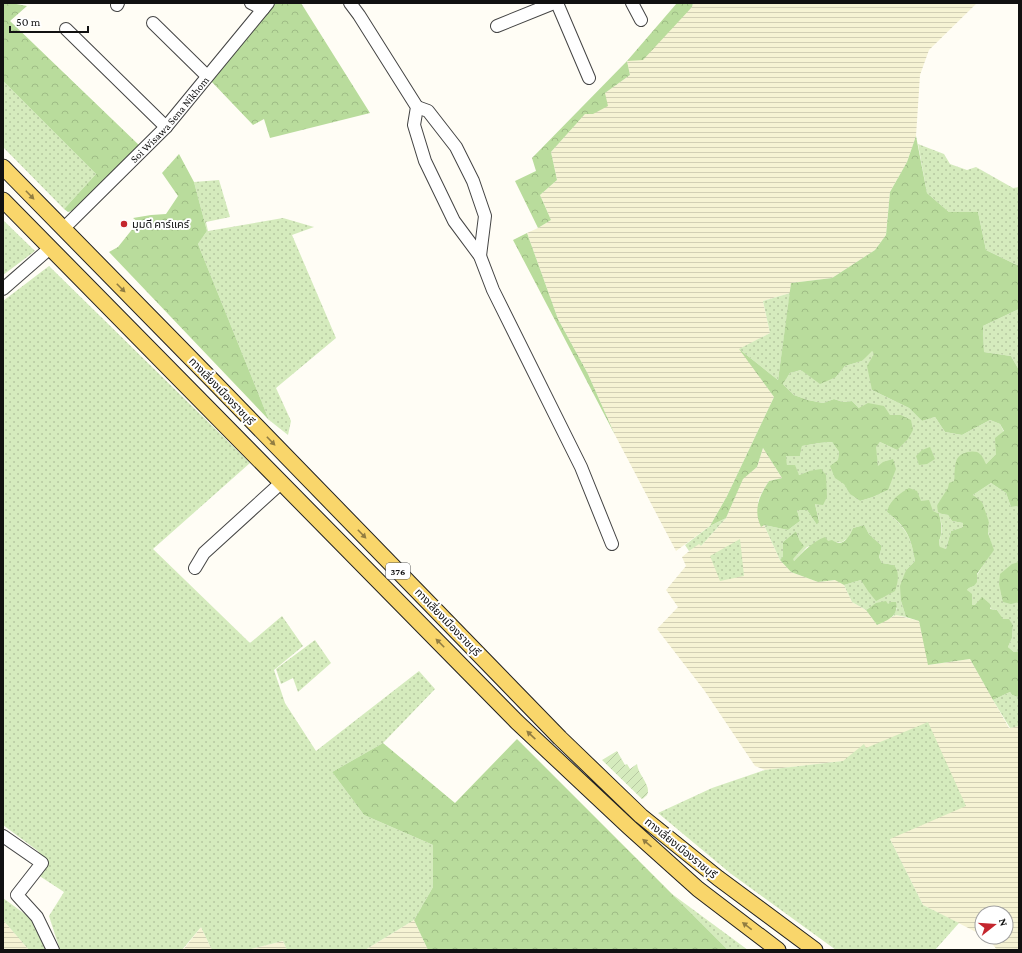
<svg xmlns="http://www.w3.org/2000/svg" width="1022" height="953" viewBox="0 0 1022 953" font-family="'Crimson Pro','Noto Sans Thai',serif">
<defs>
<pattern id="farmland-rules" width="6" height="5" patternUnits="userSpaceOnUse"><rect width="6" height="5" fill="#f6f3d4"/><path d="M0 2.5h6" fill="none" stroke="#d2cfb5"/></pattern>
<pattern id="grass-dots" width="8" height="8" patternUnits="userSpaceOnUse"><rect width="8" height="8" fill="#d5ebbd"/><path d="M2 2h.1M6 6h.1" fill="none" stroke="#b6c8a1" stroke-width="1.8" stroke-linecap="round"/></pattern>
<pattern id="forest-crowns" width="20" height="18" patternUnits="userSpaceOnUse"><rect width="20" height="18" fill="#b9dc9c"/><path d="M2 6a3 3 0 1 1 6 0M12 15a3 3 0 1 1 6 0" fill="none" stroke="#9ebc85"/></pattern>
<pattern id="garden-furrows" width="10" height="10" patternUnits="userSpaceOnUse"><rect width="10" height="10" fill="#d5ebbd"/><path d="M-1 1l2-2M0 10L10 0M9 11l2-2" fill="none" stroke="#b6c8a1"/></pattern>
</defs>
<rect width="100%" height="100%" fill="#fffdf5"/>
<!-- farmland -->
<path fill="url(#farmland-rules)" d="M693 3H977L929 50 920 75 916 136 907 162 890 192 886 235 875 250 832 278 791 283 790 293 763 301 770 333 740 349 774 397 727 496 710 526 676 551 615 435 588 374 558 319 527 233 538 228 551 220 540 195 557 180 551 152 585 114H593L605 93 630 75 627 61 692 7Z
M763 448 782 478 769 481 762 492 758 501 764 525 780 560 791 572 818 582 836 580 844 585 852 602 866 610 877 625 896 615 919 621 929 665 970 659 1009 728 1019 726V950H997L988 938 986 937H1006V913H982V935L923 905 890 839 864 745 844 761 765 770 755 766 704 690 657 629 678 607 666 590 686 566 682 557 699 543 701 546 726 518 743 478 757 467Z
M3 920 29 950H3Z
M414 920 428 950H365Z
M201 927 212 950H183Z
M283 941 287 950H247Z"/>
<!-- grass -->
<path fill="url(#grass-dots)" d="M3 81 96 174 64 209 3 147Z
M918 144 944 154 950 164 967 170 976 167 1013 188 1019 187V266L986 250 978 212H949L927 193Z
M219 180 230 217 206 222 208 231 283 218 314 227 292 235 336 338 276 388 291 421 288 435 269 420 198 244 207 231 194 182Z
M3 220 35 251 3 275Z
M49 266 250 463 153 549 250 643 282 616 303 646 274 670 285 703 316 751 419 671 435 689 383 743 332 772 364 815 433 845V887L414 920 365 950H287L283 941 247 950H212L201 927 182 950H60L49 916 64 892 38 875 46 864 38 851 3 825V301Z
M790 293 778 380 739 349 770 333 763 301Z
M1019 309V370L1011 356 984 352 983 326Z
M871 350 874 353 872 390 909 408 922 421 935 417 945 432 962 435 990 420 1000 424 1004 432 996 454 985 465 982 457 955 475 954 481 937 505 942 514 948 515 952 521 963 523V527L951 531 946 549 940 548C938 539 940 542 941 535 943 528 941 521 939 514L887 512C907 529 911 537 915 561L906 570 901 601 906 617 896 615 893 617 897 608C882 602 879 601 866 610L852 602 844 585 861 580 894 565 882 563 879 557 882 546 869 534 864 525 853 528 848 538 842 542H835L828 541 807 547 794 561 792 560 800 541 796 531 783 542V556L780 560 764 525 788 530 800 521 797 510H807L817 525 819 520 815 504 809 471 799 475 787 465 785 456H800L802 446 819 443 832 442 839 452C837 465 842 482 850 493 852 496 856 498 860 501L873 497 888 490 878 466 875 447 880 442 897 450 901 415H890L859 408 852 401 843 402 834 399 823 403 808 400 794 395 783 384 790 373 801 370 836 377 845 366 862 361Z
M991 483 1006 493 1011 507 1019 506V651L1014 652 1008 647 1012 638 1013 625 1009 620H1003L997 610 974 605H972L967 590 969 588 974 586 977 575 993 550 988 532 989 522 973 495Z
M726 518 701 546 699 544 689 551 685 545 710 526Z
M740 539 744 576 720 581 710 556Z
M315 640 331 663 298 692 293 678 281 684 276 669Z
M1010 692 1012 695 1019 697V726L1010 728 993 700Z
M928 722 966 806 890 839 923 905 959 923 935 950H836L730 873 658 813 712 788 765 770 843 761 864 744 866 748Z
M672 894 748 950H728Z
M3 898 33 920 48 950H29L3 920Z"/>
<!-- forest -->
<path fill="url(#forest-crowns)" d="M3 3H11L27 6 10 21 141 147 75 210 68 212 64 209 96 174 3 81Z
M276 3H301L370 113 270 138 264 119 253 125 210 80Z
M677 3H693L692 7 643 60 627 61 630 75 605 93 608 106 593 114H585L551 152 557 180 540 195 551 220 538 228 515 181 536 171 532 158 627 61Z
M916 136 927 193 949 212H978L986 250 1019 266V309L983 326 984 352 1011 356 1019 370V506L1011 507 1006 493 991 483 973 495 982 502 989 522 988 533 994 550 977 574V582L974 586 969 588 967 590 972 594V605H975L982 597 990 604V609L997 610 1003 619H1009L1013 625 1012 638 1008 647 1014 652 1019 651V697L1012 695 1010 692 993 700 970 659 928 665 919 621 906 617 901 601 900 586 906 570 915 561C911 537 907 528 887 512 889 501 900 493 909 488L917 491 921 501 929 500 933 511 939 514C941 521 942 528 941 534 940 541 938 540 940 547L946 549 951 531 963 527V523L952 521 948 515 942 514 938 512 937 505 948 488 949 483 954 481C955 473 954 466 957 459 960 453 970 450 977 452 982 454 984 460 986 464L996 454 995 438 1004 431 1000 424 990 420 962 435 945 432 935 417 922 421 909 408 872 390 867 366 874 354 872 351 862 361 845 366 836 377 820 384 801 370 790 373 783 384 794 395 808 400 823 403 834 399 843 402 852 401 859 408 868 403 884 406 890 415H901L911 420 913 430 908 439 897 450 880 442 876 447 878 466 883 462 893 459 896 469 888 490 873 497 860 501 850 494 844 484 835 478 830 466 838 460 839 452 832 442 819 443 802 446 800 456H786L787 465H795L799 475 809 471 821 469 826 475 827 497 823 505 815 504 819 521 817 525 807 510H797L800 521 788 530 764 525 761 527C753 510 759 496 769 481L782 478 763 448 757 467 743 479 726 518 710 526 727 496 774 397 739 349 778 380 791 283 832 278 875 250 886 235 890 192 907 162Z
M179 154 194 182 207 231 198 244 269 420 109 252 118 247 138 222 133 218 151 215 166 214 178 196 162 173Z
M527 233 558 319 588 374 615 435 513 240Z
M930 447 935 459 927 464 919 465 916 456 922 450Z
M864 525 869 534 882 546 879 557 882 563 894 565C900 573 898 582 895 591L876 601 868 591 861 580 844 585 835 580 818 582 791 572 780 560 783 556V542L796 531 800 541 804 546 793 559 794 561C804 551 812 542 825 537L828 541 832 540C843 548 849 537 853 528Z
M1019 562V602L1011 604 1003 602 999 584 1000 574 1012 564Z
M886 601 888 604 891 602H896C899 617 887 620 877 625L866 610 876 603Z
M517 739 728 950H428L414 920 433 887V845L364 815 332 772 383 743 455 803Z"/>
<!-- garden -->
<path fill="url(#garden-furrows)" d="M617 751 625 765 627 764 630 769 637 764C638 775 652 786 647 795 647 795 643 799 642 799L602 760Z"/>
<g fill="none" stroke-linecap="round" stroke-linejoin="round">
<defs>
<g id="minor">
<path d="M251 3 263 9"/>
<path d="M350 3 359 15 417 107 414 125 425 161 454 221 480 256 493 290 581 467 612 544"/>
<path d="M557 3 589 78"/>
<path d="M632 3 641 20"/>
<path d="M117 5 118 3"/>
<path d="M153 23 207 76"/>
<path d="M497 26 554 3"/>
<path d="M66 29 166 127"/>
<path d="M417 107 428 111 456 147 473 181 485 216 480 256"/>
<path id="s1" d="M63 229 166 127 268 3"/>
<path d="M3 289 50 248"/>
<path d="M195 568 204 553 282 482"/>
<path d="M3 836 42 863 17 895 37 917 53 950"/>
</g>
<path id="major" d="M3 167 214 382 560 738 641 816 718 878 815 950
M3 200 517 722 629 827 698 889 778 950"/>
</defs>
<!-- minor casing -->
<use href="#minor" stroke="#444" stroke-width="14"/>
<!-- major casing -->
<use href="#major" stroke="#222" stroke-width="17"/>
<!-- minor -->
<use href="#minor" stroke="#fff" stroke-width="12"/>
<!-- major -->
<use href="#major" stroke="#f9d66b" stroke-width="15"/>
</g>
<!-- one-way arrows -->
<defs><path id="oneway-solid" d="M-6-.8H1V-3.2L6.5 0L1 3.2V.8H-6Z"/></defs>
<g fill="#917d42">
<use href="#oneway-solid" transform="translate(30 195) rotate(46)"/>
<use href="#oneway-solid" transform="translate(121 288) rotate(45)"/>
<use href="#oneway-solid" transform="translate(271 441) rotate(46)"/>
<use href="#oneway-solid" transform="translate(362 534) rotate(46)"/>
<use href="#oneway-solid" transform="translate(440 643) rotate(-135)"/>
<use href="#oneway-solid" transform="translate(531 735) rotate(-137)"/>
<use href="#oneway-solid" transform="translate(647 843) rotate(-139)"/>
<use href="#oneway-solid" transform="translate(747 926) rotate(-142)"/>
</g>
<!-- markers -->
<circle fill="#c4262e" stroke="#fff" stroke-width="1.5" cx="124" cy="224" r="4"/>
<g text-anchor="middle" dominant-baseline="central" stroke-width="4" stroke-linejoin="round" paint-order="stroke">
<!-- shield labels -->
<rect fill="#fff" stroke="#585858" stroke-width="1" x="386" y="563" width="24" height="16" rx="3"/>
<g font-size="10" font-weight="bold" fill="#111">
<text x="398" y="571">376</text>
</g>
<!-- street labels -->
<g font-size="11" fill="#111" stroke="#fff">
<text stroke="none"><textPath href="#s1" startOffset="153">Soi Wisawa Sena Nikhom</textPath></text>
<text transform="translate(222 391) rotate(46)">ทางเลี่ยงเมืองราชบุรี</text>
<text transform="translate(448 622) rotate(46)">ทางเลี่ยงเมืองราชบุรี</text>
<text transform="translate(681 848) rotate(39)">ทางเลี่ยงเมืองราชบุรี</text>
</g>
<!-- poi labels -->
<g font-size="11" fill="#111" stroke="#fff" text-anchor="start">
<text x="132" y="224">มุมดี คาร์แคร์</text>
</g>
</g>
<!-- border -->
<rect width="1022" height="953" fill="none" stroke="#111111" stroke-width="8"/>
<!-- north arrow -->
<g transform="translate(994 925) rotate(73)"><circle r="19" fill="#ffffff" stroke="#a0a0a0"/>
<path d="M0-3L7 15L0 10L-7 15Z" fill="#c4262e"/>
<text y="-6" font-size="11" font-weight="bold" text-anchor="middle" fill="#111111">N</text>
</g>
<!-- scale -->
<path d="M10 26v6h78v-6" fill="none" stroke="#111111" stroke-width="2"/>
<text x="16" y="26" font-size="12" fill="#111111" stroke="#ffffff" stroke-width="3" paint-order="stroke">50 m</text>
</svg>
